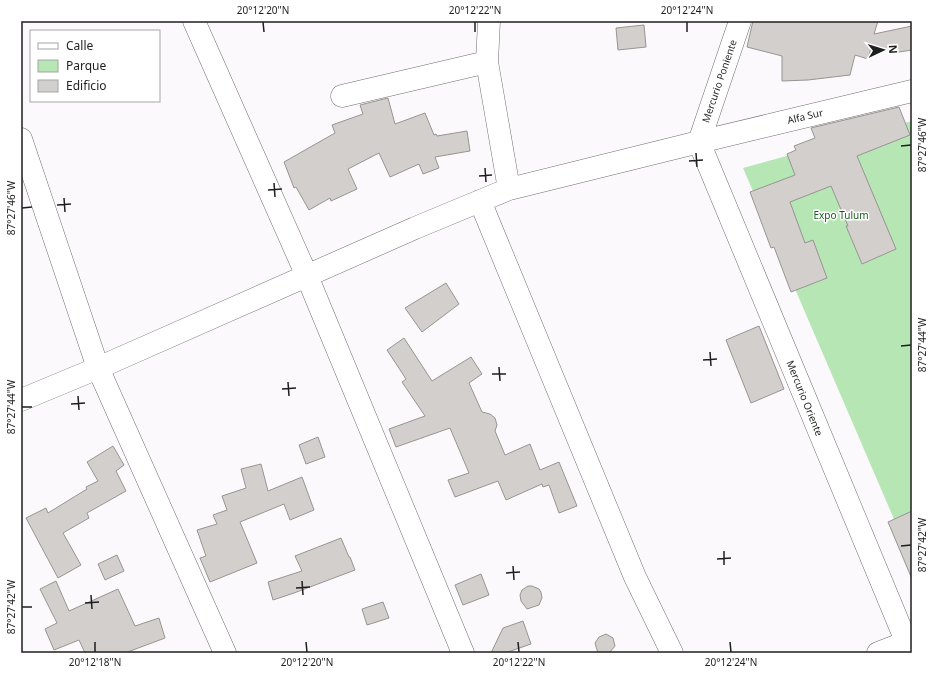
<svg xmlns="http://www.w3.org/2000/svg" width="933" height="674" viewBox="0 0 933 674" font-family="'Noto Sans',sans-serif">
<rect width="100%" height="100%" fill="#fcf9fc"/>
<!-- green -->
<path fill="#b7e6b5" d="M912 121V561L743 168Z"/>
<!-- building -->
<path fill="#d3cfcd" stroke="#979491" d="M753 21H878L874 34 912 26V50L899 52 871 48 868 59 855 55 850 75 808 80 782 81V56L747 47Z
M644 25 646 47 618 50 616 28Z
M388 98 395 124 425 113 434 135 436 134 437 136 467 131 470 151 435 157 439 168 423 174 419 164 390 177 379 153 348 169 357 189 331 201 330 198 309 210 296 187 294 188 284 162 335 133 332 125 363 114 360 105Z
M899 107 910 135 857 156 896 249 862 264 846 226H848L831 186 790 202 805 243 813 240 827 278 791 292 774 247 771 248 750 192 795 175 787 154 796 150 794 146 815 138 811 128Z
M446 283 459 304 422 332 405 308Z
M759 326 784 389 751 403 726 340Z
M404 338 432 381 471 357 482 374 469 383 482 412 490 414 495 418 497 425 495 431 505 455 530 444 540 470 559 462 577 506 559 513 549 485 543 487 542 484 506 500 498 481 455 497 448 480 469 473 450 428 396 447 389 429 425 416 402 382 406 379 387 350Z
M318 437 325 457 306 464 299 445Z
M113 446 124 465 116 471 126 491 87 513 89 518 63 533 81 565 58 578 26 518 46 508 48 513 87 489 86 487 98 481 87 462Z
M261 464 268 491 302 477 314 510 290 520 284 504 240 522 257 563 210 582 200 558 206 556 197 530 217 524 213 515 227 510 222 496 246 488 241 469Z
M912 511V579L888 522Z
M341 538 349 557H350L355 570 294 593 273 600 268 582 302 571 295 556Z
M117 555 124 571 105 580 98 564Z
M481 574 489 595 463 605 455 585Z
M56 581 69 611 118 589 135 626 159 618 165 638 125 653H85L79 640 54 650 45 629 57 623 40 589Z
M528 586H532L539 589 541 592 542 598 539 605 527 609 521 601 520 595 522 590Z
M383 602 389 618 367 625 362 609Z
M523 621 531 644 505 653H491L503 628Z
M606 634 613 638 615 646 610 652 607 653H598L595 643 599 637Z"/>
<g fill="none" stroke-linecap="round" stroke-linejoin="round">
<defs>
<path id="street" d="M194 21 307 276 463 653
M489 21 487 62 509 189
M342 96 487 62
M21 139 98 368 225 653
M699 142 911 653
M699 142 740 21
M480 201 635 577 672 653
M21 400 98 368 415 228 509 189 699 142 912 91
M878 653 912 640"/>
</defs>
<!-- street casing -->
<use href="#street" stroke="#726f72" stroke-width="23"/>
<!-- street -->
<use href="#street" stroke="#fff" stroke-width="22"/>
</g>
<!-- ticks -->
<path fill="none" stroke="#1f1e1f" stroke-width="1.5" d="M263 22 264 32M475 22V32M687 22V32M901 146 911 145M696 153 697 167M689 161 703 160M485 168 486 182M479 176 492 175M274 183 275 197M268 190 282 189M64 198 65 212M57 205 71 204M22 208 32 207M901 346 911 345M710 352 711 366M703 360 717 359M499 367 500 381M492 374H506M288 382 289 396M282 389 296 388M78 396 79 410M71 404 85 403M22 407H32M901 546 911 545M724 551V565M717 559 731 558M513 566 514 580M506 573 520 572M302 581 303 595M296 588 310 587M91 595 92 609M85 603 99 602M22 607H32M95 642V652M306 642 307 652M518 642 519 652M730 642 731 652"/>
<g text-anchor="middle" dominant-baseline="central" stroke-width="3" stroke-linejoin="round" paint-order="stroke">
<!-- street labels -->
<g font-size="10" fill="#1f1e1f" stroke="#fff">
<text transform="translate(719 81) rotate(-71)">Mercurio Poniente</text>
<text transform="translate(805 116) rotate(-13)">Alfa Sur</text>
<text transform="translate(805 398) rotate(68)">Mercurio Oriente</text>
</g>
<!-- park labels -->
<g font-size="10" fill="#185b1d" stroke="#fff">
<text x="841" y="215">Expo Tulum</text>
</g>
</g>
<!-- border -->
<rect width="933" height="674" fill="none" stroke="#ffffff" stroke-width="44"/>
<!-- legend -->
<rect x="30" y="30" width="130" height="72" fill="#ffffff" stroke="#a5a5a5"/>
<rect x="38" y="43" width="20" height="6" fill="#ffffff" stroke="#a5a5a5"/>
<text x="66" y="50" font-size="12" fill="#1f1e1f">Calle</text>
<rect x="38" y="60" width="20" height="12" fill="#b7e6b5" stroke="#a5a5a5"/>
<text x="66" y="70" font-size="12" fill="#1f1e1f">Parque</text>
<rect x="38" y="80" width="20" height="12" fill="#d3cfcd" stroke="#a5a5a5"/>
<text x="66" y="90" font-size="12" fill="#1f1e1f">Edificio</text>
<!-- north arrow -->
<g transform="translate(883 50) rotate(86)" stroke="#ffffff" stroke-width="3" paint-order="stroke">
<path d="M0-3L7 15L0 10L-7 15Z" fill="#1f1e1f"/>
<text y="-6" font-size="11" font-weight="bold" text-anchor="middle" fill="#1f1e1f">N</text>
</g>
<rect x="22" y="22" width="889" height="630" fill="none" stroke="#1f1e1f" stroke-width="1.5"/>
<g font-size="10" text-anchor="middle" fill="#1f1e1f">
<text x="263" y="14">20°12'20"N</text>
<text x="475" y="14">20°12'22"N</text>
<text x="687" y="14">20°12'24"N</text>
<text transform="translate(922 145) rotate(-90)" y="4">87°27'46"W</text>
<text transform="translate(11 208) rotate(-90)" y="4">87°27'46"W</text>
<text transform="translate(922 345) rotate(-90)" y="4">87°27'44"W</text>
<text transform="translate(11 407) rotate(-90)" y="4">87°27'44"W</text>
<text transform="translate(922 545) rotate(-90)" y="4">87°27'42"W</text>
<text transform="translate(11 607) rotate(-90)" y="4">87°27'42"W</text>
<text x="95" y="666">20°12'18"N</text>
<text x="307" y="666">20°12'20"N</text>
<text x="519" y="666">20°12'22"N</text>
<text x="731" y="666">20°12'24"N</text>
</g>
</svg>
